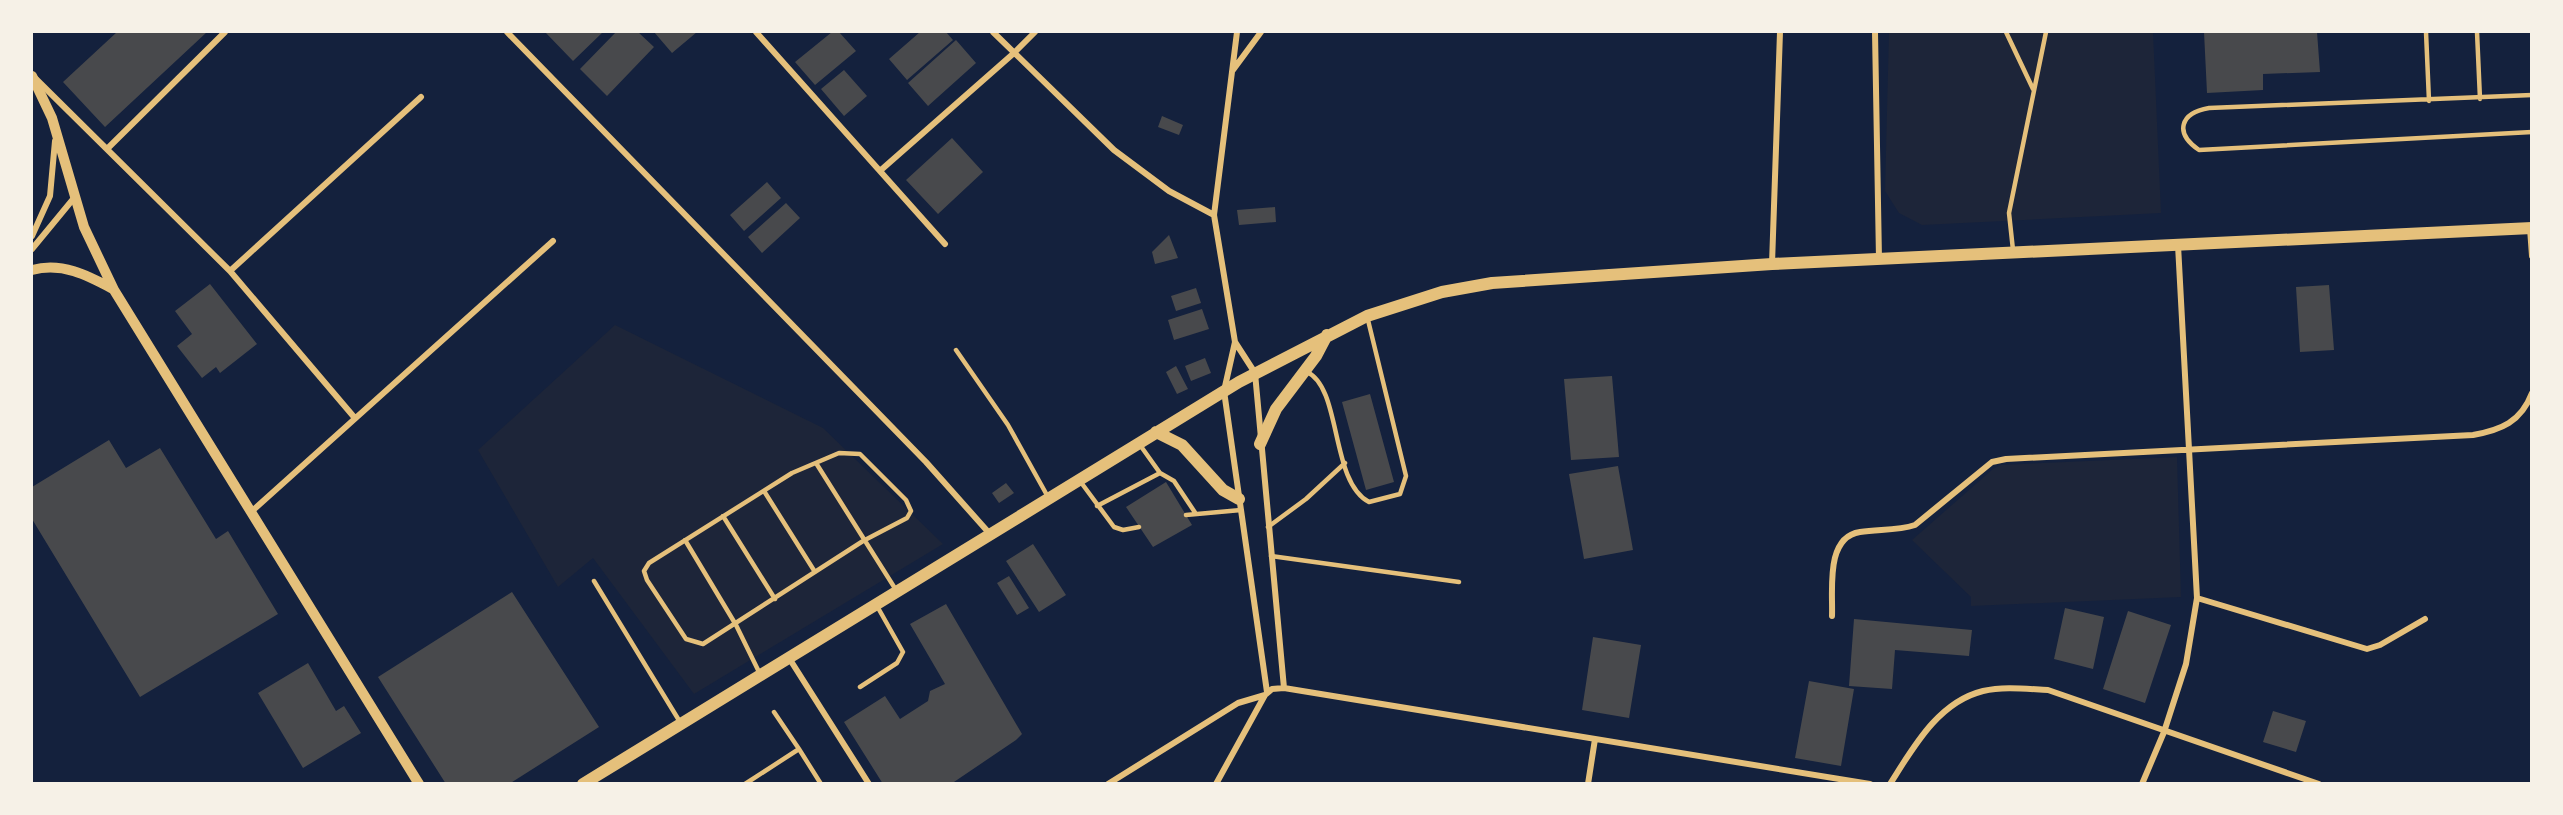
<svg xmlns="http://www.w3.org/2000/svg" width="2563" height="815" viewBox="0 0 2563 815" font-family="'PT Serif',serif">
<rect width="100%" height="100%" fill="#14213d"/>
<!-- green -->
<path fill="#1d2539" d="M1889 32H2153L2161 213 1922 225 1899 213 1885 191Z
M615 325 823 428 943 544 694 694 593 558 558 587 478 450Z
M2177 457 2181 597 1971 606V597L1912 540 1993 469 2001 465Z"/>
<!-- building -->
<path fill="#48494c" d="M117 32H207L105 127 63 82Z
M545 32H603L573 61Z
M616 32H638L654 47 607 96 580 69Z
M654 32H697L672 53Z
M832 32H839L856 51 815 85 795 62Z
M920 32H946L953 40 907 80 889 59Z
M2204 32H2317L2320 72 2263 74V90L2207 93Z
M956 40 976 63 928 106 908 83Z
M844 70 867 96 844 116 821 89Z
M1162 116 1183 125 1179 135 1158 127Z
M952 138 983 172 938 214 906 180Z
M767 182 781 198 744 231 730 215Z
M786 203 800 218 762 253 748 237Z
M1275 207 1276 222 1239 225 1237 210Z
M1169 235 1178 258 1155 264 1152 252Z
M210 284 257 344 220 373 216 367 202 378 177 346 192 334 175 311Z
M2329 285 2334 350 2300 352 2296 287Z
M1196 288 1201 303 1176 311 1171 296Z
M1202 309 1209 329 1174 340 1168 320Z
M1205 358 1211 373 1191 381 1185 366Z
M1176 366 1188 389 1177 394 1166 372Z
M1612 376 1619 457 1571 460 1564 379Z
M1370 394 1394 482 1366 490 1342 402Z
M109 440 126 468 160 448 216 539 228 531 278 614 140 697 32 519V487Z
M1618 466 1633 550 1584 559 1569 474Z
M1166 482 1192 525 1153 547 1126 507Z
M1006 483 1014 493 999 503 992 493Z
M1033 544 1066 595 1039 612 1006 561Z
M1009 576 1029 608 1017 615 997 583Z
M512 592 599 727 509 784H446L378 677Z
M946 604 1022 734 1016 740 951 784H883L844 722 885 696 900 719 928 701 930 691 945 684 910 624Z
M2065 608 2104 617 2093 669 2054 659Z
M2128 611 2171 625 2145 703 2103 689Z
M1854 619 1972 630 1969 656 1895 650 1892 689 1849 686Z
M1593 637 1641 645 1629 718 1582 710Z
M308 663 336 711 344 706 361 733 303 768 258 693Z
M1809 681 1854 689 1841 766 1795 758Z
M2273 711 2306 721 2296 752 2263 742Z"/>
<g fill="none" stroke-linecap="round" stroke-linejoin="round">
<!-- service -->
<path stroke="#e5c07b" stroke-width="4.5" d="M2006 32 2033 89
M2426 32 2429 101
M2477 32 2480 99
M2532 95 2209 108C2180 113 2174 133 2199 150L2532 132
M2013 250 2009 213 2046 32
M956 350 1008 425 1048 497
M1307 372C1342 388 1330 482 1369 502L1400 494 1406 476 1367 316
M1140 445 1160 473 1174 481 1196 514
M839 453 860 454 906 500 911 511 907 518 863 541 703 644 686 639 647 580 644 571 649 563 792 473Z
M816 463 896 590
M1080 481 1114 527 1123 530 1139 527
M764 491 815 572
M1097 506 1160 473
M1186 515 1241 510
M723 516 775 599
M1268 527 1306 499 1345 463
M685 540 736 625 760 674
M1271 556 1459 582
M594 581 680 722
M860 687 897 663 903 652 877 606
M799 749 821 784
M745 784 799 749 774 712"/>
<!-- minor -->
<path stroke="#e5c07b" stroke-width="6" d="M507 32 926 462 990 534
M756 32 945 244
M993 32 1114 150 1169 191 1214 215
M1237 32 1214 215 1235 342 1224 391 1267 692
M1875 32 1879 259
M1233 70 1261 32
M36 79 230 271 354 417
M108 148 225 32
M881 170 1014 53 1035 32
M2530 228 2532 256
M32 236 50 196 55 141
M32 249 74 198
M1772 264 1780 32
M230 271 421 97
M1235 342 1255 373 1284 688
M251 512 553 241
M2197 598 2367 649 2380 645 2425 619
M1832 616C1833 591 1825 537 1860 532 1879 529 1897 531 1915 525L1992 462 2006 459 2473 435C2501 430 2521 422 2532 393
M789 658 869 784
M1108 784 1238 703 1265 695
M1216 784 1265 695 1272 689 1284 688 1870 784
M1588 784 1595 739
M1890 784C1913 748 1938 702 1983 691 2004 686 2027 689 2048 690L2319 784
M2142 784 2164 732 2186 664 2197 598 2178 245"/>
<!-- tertiary -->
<path stroke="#e5c07b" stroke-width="10" d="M32 76 52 118 84 227 114 290 419 784
M32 270C62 262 87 275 113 289"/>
<!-- secondary -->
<path stroke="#e5c07b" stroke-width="12" d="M1156 432 1182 445 1223 490 1239 499
M1260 444 1276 409 1316 356 1327 335
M583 784 1239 382 1367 316 1442 292 1492 283 1772 264 2532 228"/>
</g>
<!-- border -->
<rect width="2563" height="815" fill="none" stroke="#f6f1e7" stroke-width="66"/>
</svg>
